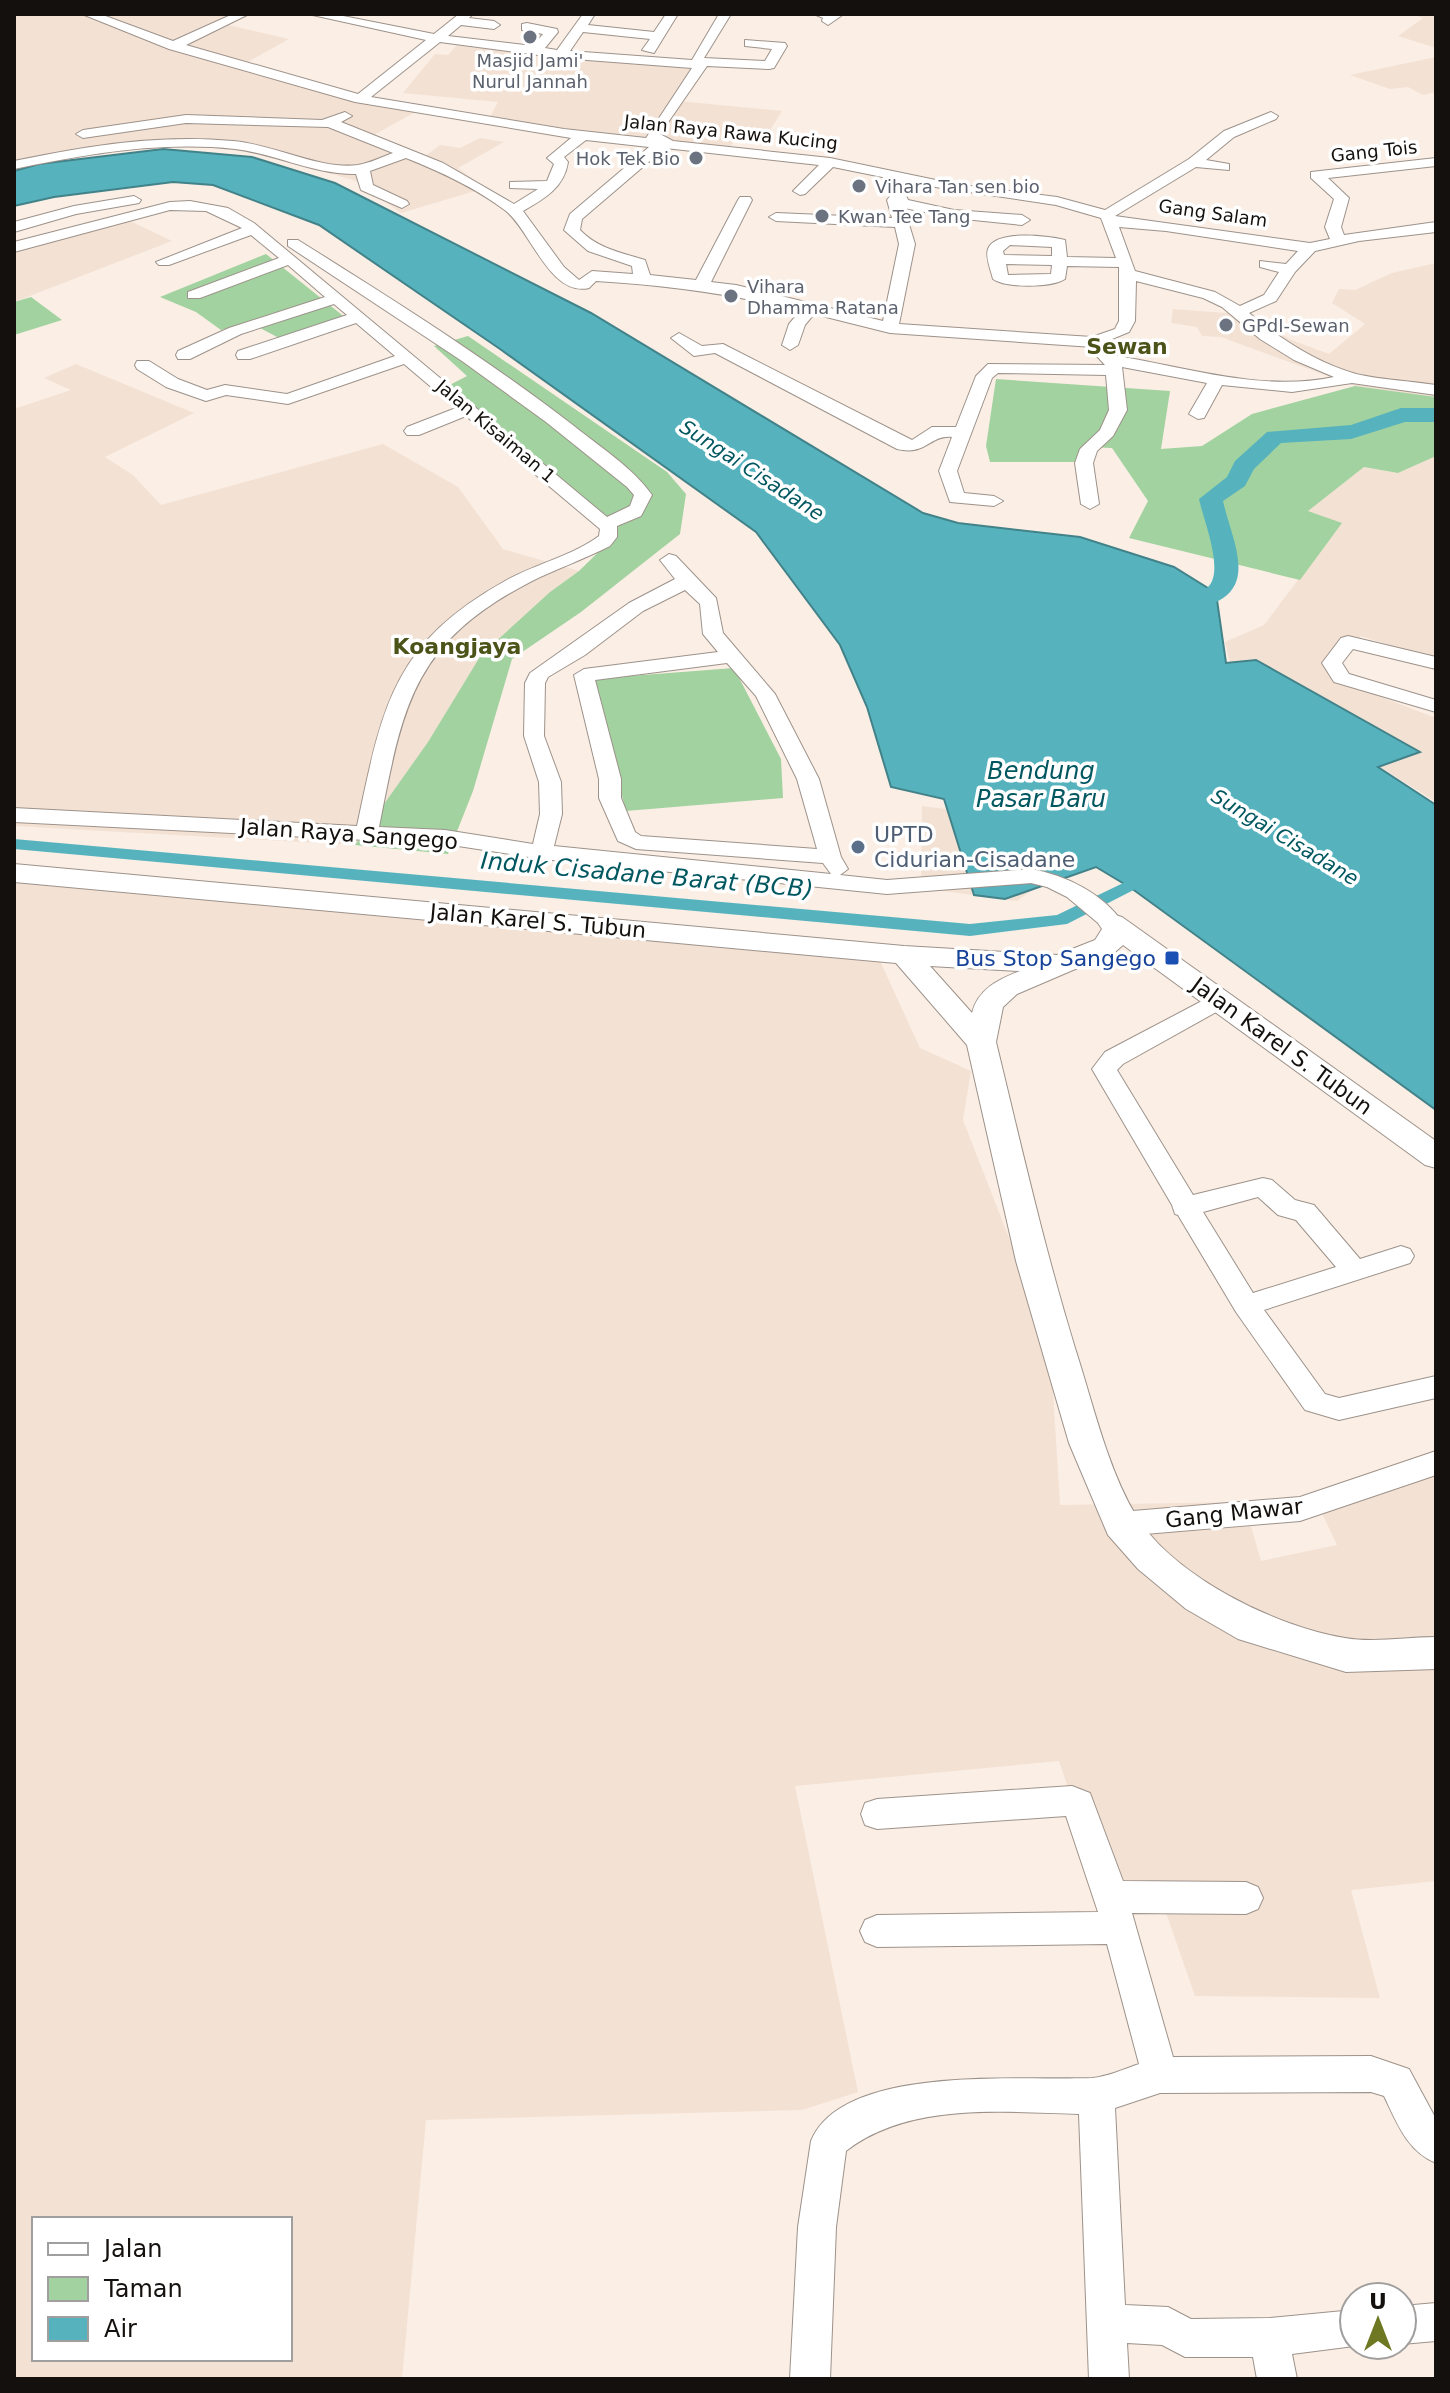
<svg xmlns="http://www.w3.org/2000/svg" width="1450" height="2393" viewBox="0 0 1450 2393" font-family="'DejaVu Sans',sans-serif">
<rect width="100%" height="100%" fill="#faeee5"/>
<!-- built -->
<path fill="#f3e1d4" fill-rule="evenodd" d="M14 14H239L228 25 289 39 244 64 417 111 372 136 424 157 440 145 460 148 480 138 504 142 458 168 485 188 401 213 356 181 273 156 199 144 132 146 14 169Z
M1412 14H1436V48L1398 36 1423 18Z
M457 45 698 65 678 101 782 111 767 135 740 133 729 148 489 119 498 102 403 93 435 54 448 55Z
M1436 57V92L1423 95 1408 87 1390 89 1350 75Z
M124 218 172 241 14 302V249Z
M1436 263V397L1355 386 1221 337 1202 336 1197 327 1171 323 1173 309 1238 314 1267 323 1289 339 1329 354 1365 324 1332 303 1339 289 1355 290 1392 273Z
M76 364 194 413 105 457 133 475 161 505 383 444 458 487 503 549 579 571 550 592 481 655 428 742 355 845 14 826V409L71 390 44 378Z
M1436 456V660L1361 636 1331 678 1436 718V802L1233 674 1225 642 1264 625 1341 523 1307 511 1364 467 1398 473Z
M922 806 993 815 1064 867 1017 901 921 888Z
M14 871 875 950 920 1048 971 1071 963 1120 1050 1343 1060 1505 1244 1502 1261 1561 1337 1545 1319 1507 1436 1467V1881L1351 1890 1380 1998 1195 1996 1164 1907 1108 1905 1059 1761 795 1786 858 2092 802 2110 426 2120 402 2379H14ZM34 2219H290V2359H34Z"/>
<!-- green -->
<path fill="#a2d29f" d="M266 254 347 319 279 338 249 322 221 330 196 312 160 297Z
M31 297 62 320 14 335V302Z
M468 336 667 472 686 494 680 534 581 612 512 659 473 791 448 854 355 845 428 742 481 655 550 592 579 571 618 533 442 389 467 376 434 346Z
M996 379 1170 391 1161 449 1202 446 1252 414 1355 386 1436 397V456L1398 473 1364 467 1308 511 1342 523 1300 580 1129 538 1148 501 1112 448 1086 447 1088 462H990L986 446Z
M734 668 781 759 783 798 626 811 591 679Z"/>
<!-- water -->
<path fill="#56b3be" stroke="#428289" stroke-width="2" d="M163 149 252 157 335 183 591 313 923 513 958 523 1080 537 1174 567 1216 593 1226 663 1256 660 1420 752 1378 767 1436 805V1110L1131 888 1096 867 1005 899 974 895 944 799 891 787 867 707 840 645 756 532 500 349 319 225 213 185 173 182 54 197 14 206V171L39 164Z"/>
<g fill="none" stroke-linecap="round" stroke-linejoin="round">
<!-- canal -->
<path fill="#56b3be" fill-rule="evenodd" d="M14 839 970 924 1057 915 1148 871 1154 870 1163 875 1067 924 970 936 14 849Z"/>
<!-- river -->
<path fill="#56b3be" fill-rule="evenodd" d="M1401 408H1436V422H1405L1351 439 1281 443 1254 469 1245 486 1223 501C1232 542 1262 592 1202 607 1190 611 1178 616 1165 612L1161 607 1165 602C1178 598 1197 597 1208 587 1225 571 1203 519 1199 499L1227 477 1235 461 1267 432 1351 425Z"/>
<defs>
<path id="minor" d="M82 14H100L173 41 233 14H249L186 45 358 94 426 40 308 14H333L434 34 459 14H473L469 18 494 21 500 25 494 29 461 25 448 36 533 46 543 34 522 30V24L527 23 557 29 558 32 545 48 557 50 583 14H595L588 25 654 32 666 14H678L654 53 642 50 650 39 583 32 570 51 692 60 719 14H731L704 58 765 61 772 49 745 46V40L785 43 787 46 774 68 769 69 707 66 660 134 673 141 830 158 955 184 1057 197 1105 210 1189 159 1224 131 1271 112 1278 116 1276 119 1234 137 1206 160 1229 164V170L1196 167 1115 216 1310 243 1330 239 1325 227 1334 199 1311 178V172L1436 158V166L1328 178 1349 198 1341 227 1344 235 1436 222V232L1359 241 1315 251 1295 272 1276 301 1249 313C1280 339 1317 363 1356 374 1382 380 1410 381 1436 385V395L1352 383 1292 392 1222 385 1204 418 1198 419 1189 414 1207 383 1122 367 1127 410 1113 436 1097 451 1093 463 1099 504 1090 509 1081 504 1075 463 1080 449 1100 430 1109 410 1106 375 998 373 992 378 957 471 964 493 994 496 1003 501 994 506 950 502 939 471 952 437C929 435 927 456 897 449L715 353 694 356 671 338 679 333 702 346 723 344 912 440 932 427H956L976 376 988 364 1105 365 1093 352 1101 347 1118 356C1189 368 1262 392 1334 377L1294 360 1260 339 1222 307 1203 298 1136 281 1135 321 1129 332 1093 347 890 333 814 314 805 325 798 345 790 350 782 345 789 324 800 311C732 294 666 285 596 281L589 288C550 297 531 231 506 211 476 188 441 172 406 158L370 171 373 185 407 201 409 204 402 208 361 190 356 174C315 175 276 154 235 149 160 141 87 154 14 169V161C87 146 158 134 233 141 273 144 319 170 358 165 370 163 382 157 393 153L328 127 186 123 83 138 76 134 83 130 186 115 322 120 345 112 352 116 341 122 443 163 514 204 538 189 510 188V182L547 181 554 164 547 158 571 138 355 102 169 49ZM440 42 561 58 692 68 646 138 564 129 371 97ZM586 140 649 147 570 214 564 230 588 251 632 266 633 274 592 271 579 280 564 267 523 211C544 199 564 188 568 162L564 157ZM665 148 819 165 793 191 800 195 805 194 833 167 902 181 887 200 892 218 776 213 769 217 776 221 895 227 899 244 883 321 736 285 711 282 752 200 750 197H740L738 200 696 280 650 275 645 260C622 253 597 248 580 230L582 219ZM915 184 1056 205 1101 218 1116 258 1067 257 1065 240C1049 236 995 229 988 249 985 257 991 270 993 279 1005 288 1052 288 1065 279L1067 266 1119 267V321L1115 329 1092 337 899 324 915 244 904 208 954 218 1022 225 1030 220 1022 215 954 210 908 200 906 195ZM1119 227 1166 231 1298 251 1286 264 1260 261V267L1279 272 1264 295 1240 306 1215 292 1135 271ZM1010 245 1052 247V256L1004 255 1003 251ZM1006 264 1052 265 1051 274 1008 275Z
M814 14H840L841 16 828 25 822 21 823 18Z
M134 196 141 200 139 203 76 214 14 232V222L74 206Z
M190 201 228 208 254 223 607 517 630 506 634 495 627 487 546 422 462 361 288 246V240H298C392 299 486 358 574 426 600 447 632 467 652 495L641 516 617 526V537L610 546C584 559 557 569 532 581 412 643 403 705 379 827L445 830 533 844 540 814 539 782 524 736 525 683 530 673 629 603 675 579 660 560 669 554 676 556 716 598 723 633 775 694 819 779 841 857 848 869 840 875 887 880 1031 869C1065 875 1103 893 1123 923L1120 928H1104L1067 897 1047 887 1031 883 887 894 542 859 445 844 14 822V808L357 826C382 708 392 644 505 581 535 564 572 556 599 536L600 529 466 416 419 435H407L404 431 407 427 456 408 404 364 288 404 226 395 206 401 166 387 137 369 135 365 137 361H149L178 379 207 390 225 385 287 394 395 356 356 323 250 359H238L236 355 238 351 347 315 334 304 241 334 190 359H178L176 355 178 351 229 328 325 297 288 265 200 298H188V292L279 258 251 235 169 265H159L156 262 242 228 206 211 170 210 14 252V242L170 202ZM685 590 700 604 703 634 718 652 584 669 574 675 599 779V798L618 841 636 849 823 863 831 874 554 846 562 814 561 782 544 736 545 683 548 677 585 655 643 611ZM727 663 756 696 797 779 817 849 641 836 635 832 621 798V779L595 680Z
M1348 636 1436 657V669L1353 649 1342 663 1349 674 1436 700V712L1334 682 1322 663 1341 638Z
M1219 992 1227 994 1231 1000 1227 1006 1123 1064 1117 1070 1193 1195 1263 1178 1272 1180 1295 1200 1314 1205 1360 1259 1401 1246 1410 1249 1414 1256 1410 1263 1264 1310 1325 1394 1339 1398 1436 1376V1398L1339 1420 1305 1410 1236 1312 1178 1215 1175 1214 1172 1205 1092 1069 1105 1052ZM1258 1197 1278 1215 1296 1220 1336 1267 1253 1293 1203 1212Z
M1436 1451V1475L1300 1521 1121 1536 1111 1533 1106 1524 1111 1515 1121 1512 1300 1497Z
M1072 1786 1090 1793 1123 1881 1246 1882 1258 1887 1263 1898 1258 1909 1246 1914 1132 1913 1173 2057 1371 2056 1409 2069 1436 2119V2163C1407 2151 1397 2123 1384 2096L1371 2092 1160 2093 1115 2108 1125 2305 1168 2307 1191 2319 1269 2318 1354 2310V2345H1362L1292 2354 1297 2379H1257L1253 2357H1185L1162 2345 1127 2343 1129 2379H1089L1079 2114C1003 2112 909 2102 846 2151L836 2227 830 2379H790L798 2227 811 2141C843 2063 1024 2081 1092 2078 1107 2077 1124 2069 1139 2064L1107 1944 877 1947 865 1942 860 1931 865 1920 877 1915 1098 1912 1066 1816 877 1829 865 1825 861 1814 865 1803 877 1799Z
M1436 2303V2341L1402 2344V2306Z"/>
<path id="major" d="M14 864 904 946 1057 955 1095 940 1102 929 1098 923 1102 917 1112 914 1122 917 1436 1141V1168L1425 1165 1123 945 1115 952 1017 994 1003 1007 996 1042C1021 1145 1044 1247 1075 1348 1092 1400 1107 1467 1135 1514 1172 1576 1276 1627 1345 1638 1373 1643 1407 1637 1436 1637V1669L1346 1672 1238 1639 1186 1609 1138 1569 1108 1535 1069 1443 1016 1261 967 1045 896 963 14 882ZM930 966 1020 971C999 979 978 989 972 1013Z"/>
</defs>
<!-- minor casing -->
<use href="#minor" stroke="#9d928a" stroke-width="2"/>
<!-- major casing -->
<use href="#major" stroke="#9d928a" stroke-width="2"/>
<!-- minor -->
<use href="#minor" fill="#fff" fill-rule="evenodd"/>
<!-- major -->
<use href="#major" fill="#fff" fill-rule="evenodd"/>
</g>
<!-- markers -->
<g fill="#6b7280" stroke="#fff" stroke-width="3">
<circle cx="530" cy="37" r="8"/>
<circle cx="696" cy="158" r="8"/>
<circle cx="859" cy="186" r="8"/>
<circle cx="822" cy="216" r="8"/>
<circle cx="731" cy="296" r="8"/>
<circle cx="1226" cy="325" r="8"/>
</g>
<circle fill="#5c6f8a" stroke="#fff" stroke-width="3" cx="858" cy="847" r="8"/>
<rect fill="#1a4fb4" stroke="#fff" stroke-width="3" x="1164" y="950" width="16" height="16" rx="4"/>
<g text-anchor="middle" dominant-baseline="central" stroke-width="7" stroke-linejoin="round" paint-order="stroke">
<!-- far-worship labels -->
<g font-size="18" fill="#5b616d" stroke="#fff" text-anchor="start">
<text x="530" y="60" text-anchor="middle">Masjid Jami'<tspan x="530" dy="21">Nurul Jannah</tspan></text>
<text x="680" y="158" text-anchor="end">Hok Tek Bio</text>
<text x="875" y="186">Vihara Tan sen bio</text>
<text x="838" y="216">Kwan Tee Tang</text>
<text x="747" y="286">Vihara<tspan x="747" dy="21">Dhamma Ratana</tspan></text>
<text x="1242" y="325">GPdI-Sewan</text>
</g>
<!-- far-street labels -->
<g font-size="18" fill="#14100d" stroke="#fff">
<text transform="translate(731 132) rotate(6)">Jalan Raya Rawa Kucing</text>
<text transform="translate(1374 151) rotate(-6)">Gang Tois</text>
<text transform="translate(1213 213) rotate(8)">Gang Salam</text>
<text transform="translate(496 431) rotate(40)">Jalan Kisaiman 1</text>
</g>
<!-- far-water labels -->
<g font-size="20" font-style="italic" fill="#005760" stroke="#fff">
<text transform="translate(752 470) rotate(33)">Sungai Cisadane</text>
<text transform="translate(1285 837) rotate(31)">Sungai Cisadane</text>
</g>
<!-- far-quarter labels -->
<g font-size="22" font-weight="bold" fill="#4c5319" stroke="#fff">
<text x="1127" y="346">Sewan</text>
<text x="457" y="646">Koangjaya</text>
</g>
<!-- street labels -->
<g font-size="22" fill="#14100d" stroke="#fff">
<text transform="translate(349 834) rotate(4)">Jalan Raya Sangego</text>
<text transform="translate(538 921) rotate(5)">Jalan Karel S. Tubun</text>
<text transform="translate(1282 1046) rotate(36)">Jalan Karel S. Tubun</text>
<text transform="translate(1234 1513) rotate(-6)">Gang Mawar</text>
</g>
<!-- service labels -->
<g font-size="22" fill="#4e5e75" stroke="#fff" text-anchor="start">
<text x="874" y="834">UPTD<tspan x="874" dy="25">Cidurian-Cisadane</tspan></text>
</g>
<!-- transit labels -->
<g font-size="22" fill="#164399" stroke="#fff" text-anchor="end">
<text x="1156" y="958">Bus Stop Sangego</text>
</g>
<!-- water labels -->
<g font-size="24" font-style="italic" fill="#005760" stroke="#fff">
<text x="1041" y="771">Bendung<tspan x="1041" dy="28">Pasar Baru</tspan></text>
<text transform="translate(647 875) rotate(5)">Induk Cisadane Barat (BCB)</text>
</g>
</g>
<!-- border -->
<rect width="1450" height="2393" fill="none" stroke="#14100d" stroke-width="32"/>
<!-- legend -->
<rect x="32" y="2217" width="260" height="144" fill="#ffffff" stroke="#a19f9e" stroke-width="2"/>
<rect x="48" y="2243" width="40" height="12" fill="#ffffff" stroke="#a19f9e" stroke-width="2"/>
<text x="104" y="2257" font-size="24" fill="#14100d">Jalan</text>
<rect x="48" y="2277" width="40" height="24" fill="#a2d29f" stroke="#a19f9e" stroke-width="2"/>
<text x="104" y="2297" font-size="24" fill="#14100d">Taman</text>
<rect x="48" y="2317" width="40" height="24" fill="#56b3be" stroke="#a19f9e" stroke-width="2"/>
<text x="104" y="2337" font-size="24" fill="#14100d">Air</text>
<!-- north arrow -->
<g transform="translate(1378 2321)"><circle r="38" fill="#ffffff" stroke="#a19f9e" stroke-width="2"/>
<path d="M0-6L14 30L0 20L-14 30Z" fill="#6e7722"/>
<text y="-12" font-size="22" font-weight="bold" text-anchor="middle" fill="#14100d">U</text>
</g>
</svg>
